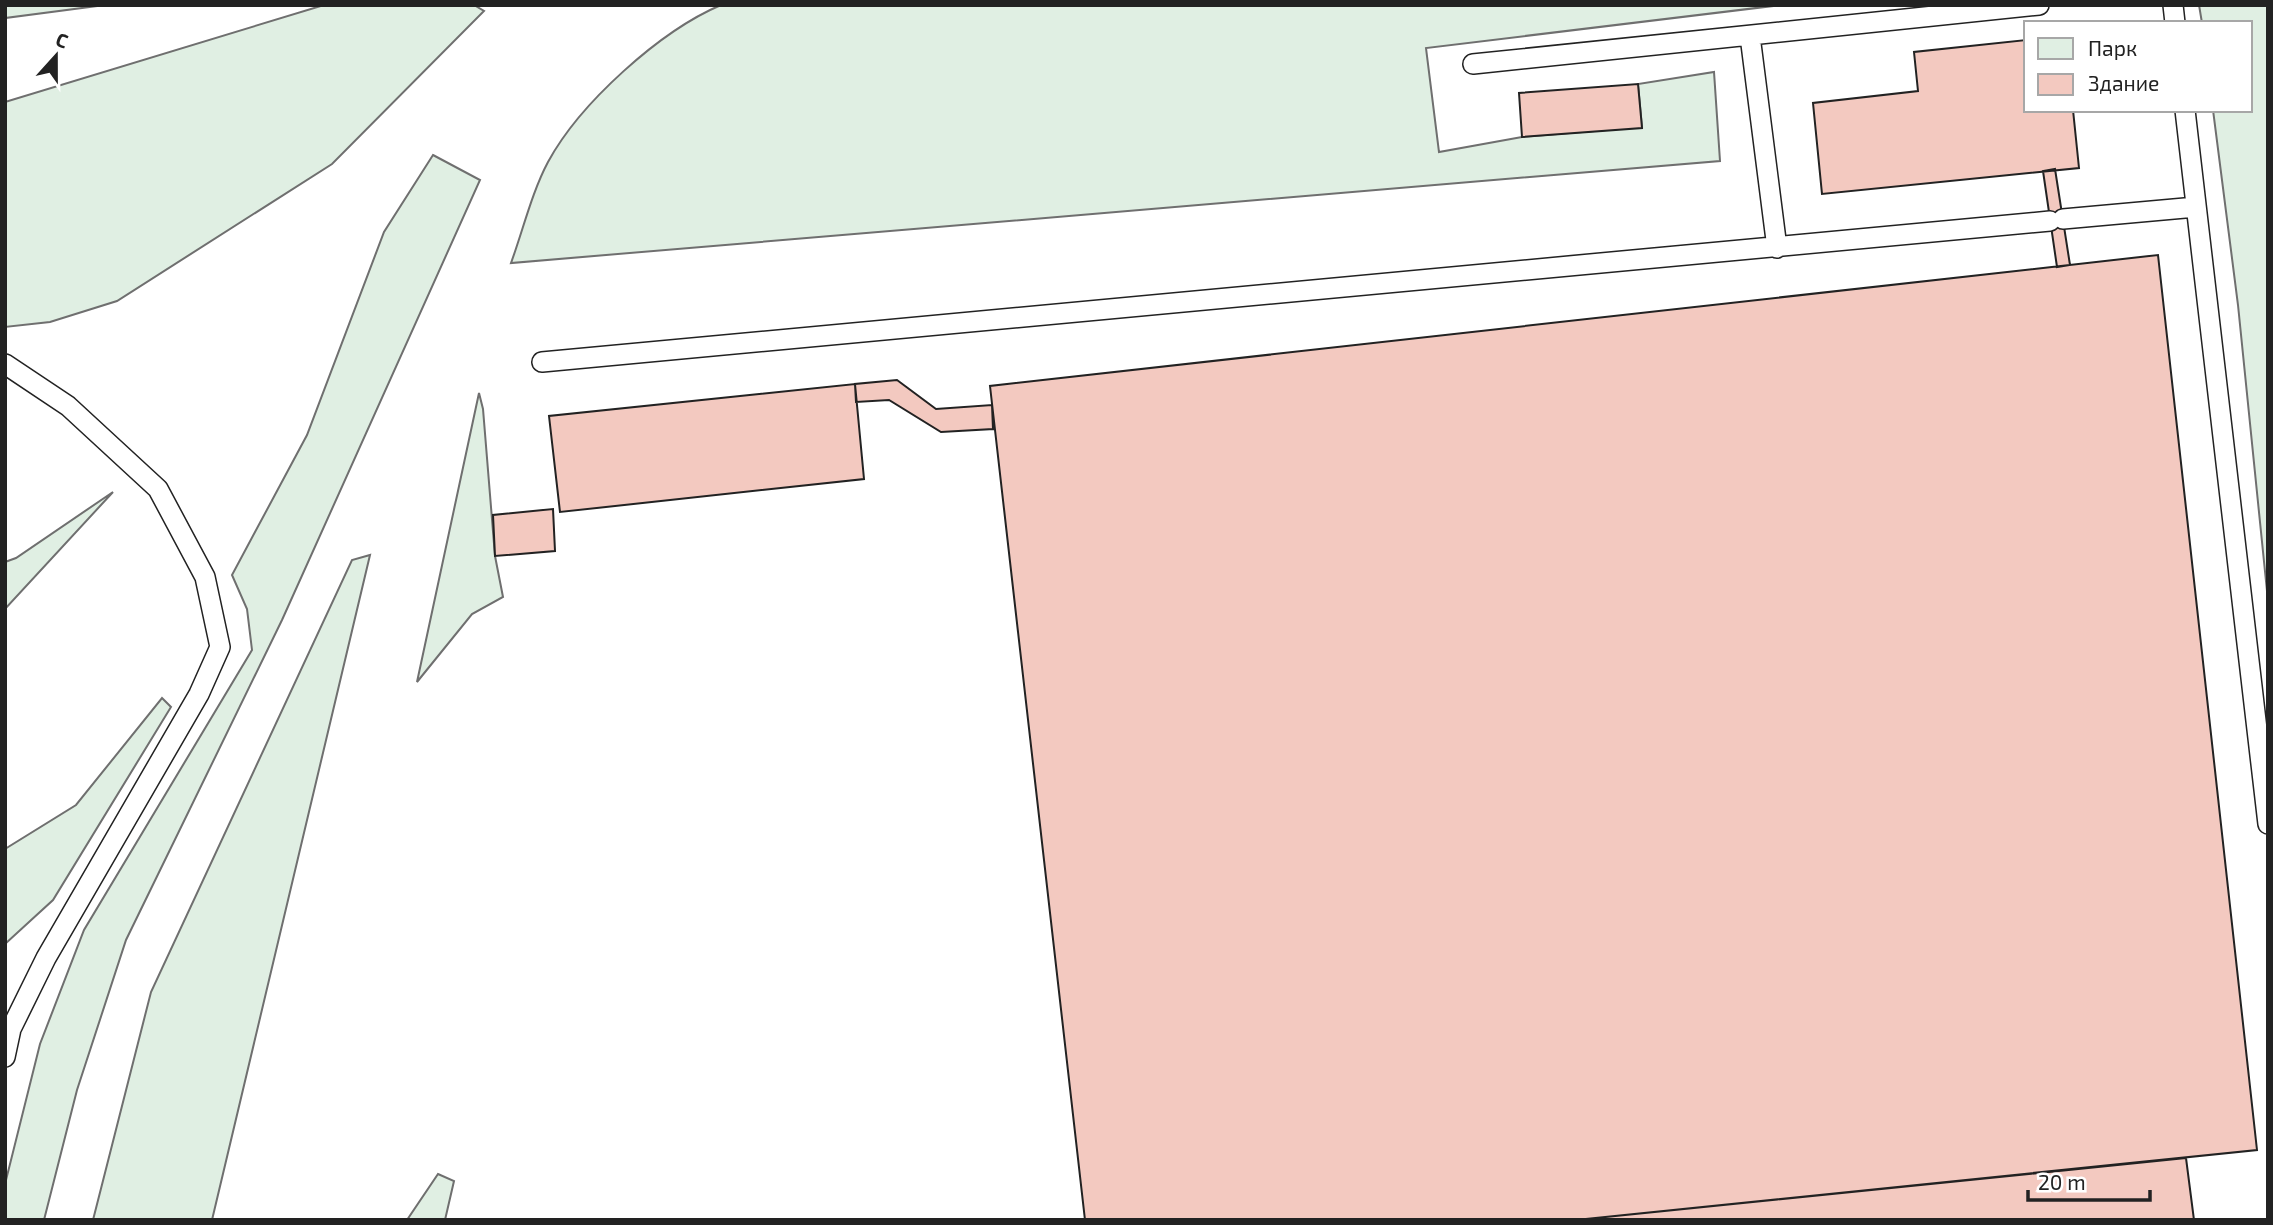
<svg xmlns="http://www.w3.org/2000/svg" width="2273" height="1225" viewBox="0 0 2273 1225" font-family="'Exo 2',sans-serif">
<rect width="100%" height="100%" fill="#fff"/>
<!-- green -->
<path fill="#e0efe3" stroke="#6f6f6f" stroke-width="2" d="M5 5H105L5 18Z
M324 5H474L484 11 332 164 117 301 50 322 5 327V102Z
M721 5H1781L1426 48 1439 152 1522 137 1642 127 1638 84 1714 72 1720 161 511 263C523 230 532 192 548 162 580 103 660 31 721 5Z
M2199 5H2268V601L2238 305 2213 110H2250V23H2202Z
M433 155 480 180 282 620 126 940 77 1090 44 1220H5V1184L40 1044 84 930 252 650 247 609 232 575 307 435 384 232Z
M479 393 483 409 495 556 503 597 472 614 417 682Z
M113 492 5 609V562L16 558Z
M370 555 212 1220H93L151 992 352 560Z
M162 698 171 707 53 900 5 944V849L76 805Z
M438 1174 454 1181 445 1220H407Z"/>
<!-- building -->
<path fill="#f3c9c0" stroke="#222" stroke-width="2" d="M2026 40V110H2073L2079 168 1822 194 1813 103 1918 91 1914 52Z
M1638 84 1642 128 1522 137 1519 93Z
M2055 169 2070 265 2057 267 2043 171Z
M2158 255 2257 1150 1576 1220H1085L990 386Z
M897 380 936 409 992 405 993 429 941 432 889 400 856 402 855 384Z
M855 384 864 479 560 512 549 416Z
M553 509 555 551 495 556 493 515Z
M2186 1158 2194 1220H1576Z"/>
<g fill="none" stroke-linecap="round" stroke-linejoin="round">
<defs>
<path id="service" d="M2173 5 2175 23
M1750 36 1777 248
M1473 64 2039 5
M2185 110 2268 824
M2063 219 2196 207
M542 362 2050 221
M5 364 68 406 158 489 205 577 220 647 199 694 46 958 11 1029 5 1057"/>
</defs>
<!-- service casing -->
<use href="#service" stroke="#222" stroke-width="22"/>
<!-- service -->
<use href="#service" stroke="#fff" stroke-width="19"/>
<!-- wall -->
<path stroke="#222" stroke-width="3.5" d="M2268 292V316"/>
</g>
<!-- border -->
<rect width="2273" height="1225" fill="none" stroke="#222222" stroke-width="14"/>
<!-- legend -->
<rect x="2024" y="21" width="228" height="91" fill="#ffffff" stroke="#a7a7a7" stroke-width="2"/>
<rect x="2038" y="38" width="35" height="21" fill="#e0efe3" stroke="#a7a7a7" stroke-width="2"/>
<text x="2088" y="56" font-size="21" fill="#222222">Парк</text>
<rect x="2038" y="74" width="35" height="21" fill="#f3c9c0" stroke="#a7a7a7" stroke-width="2"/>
<text x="2088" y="91" font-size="21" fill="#222222">Здание</text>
<!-- north arrow -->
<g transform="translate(56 56) rotate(21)" stroke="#ffffff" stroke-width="5" paint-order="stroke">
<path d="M0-5L12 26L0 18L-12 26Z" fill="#222222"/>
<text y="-10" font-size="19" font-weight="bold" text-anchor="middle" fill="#222222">С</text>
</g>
<!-- scale -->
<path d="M2028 1190v10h122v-10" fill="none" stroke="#222222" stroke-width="3.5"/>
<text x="2038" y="1190" font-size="21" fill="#222222" stroke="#ffffff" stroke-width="5" paint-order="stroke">20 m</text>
</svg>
